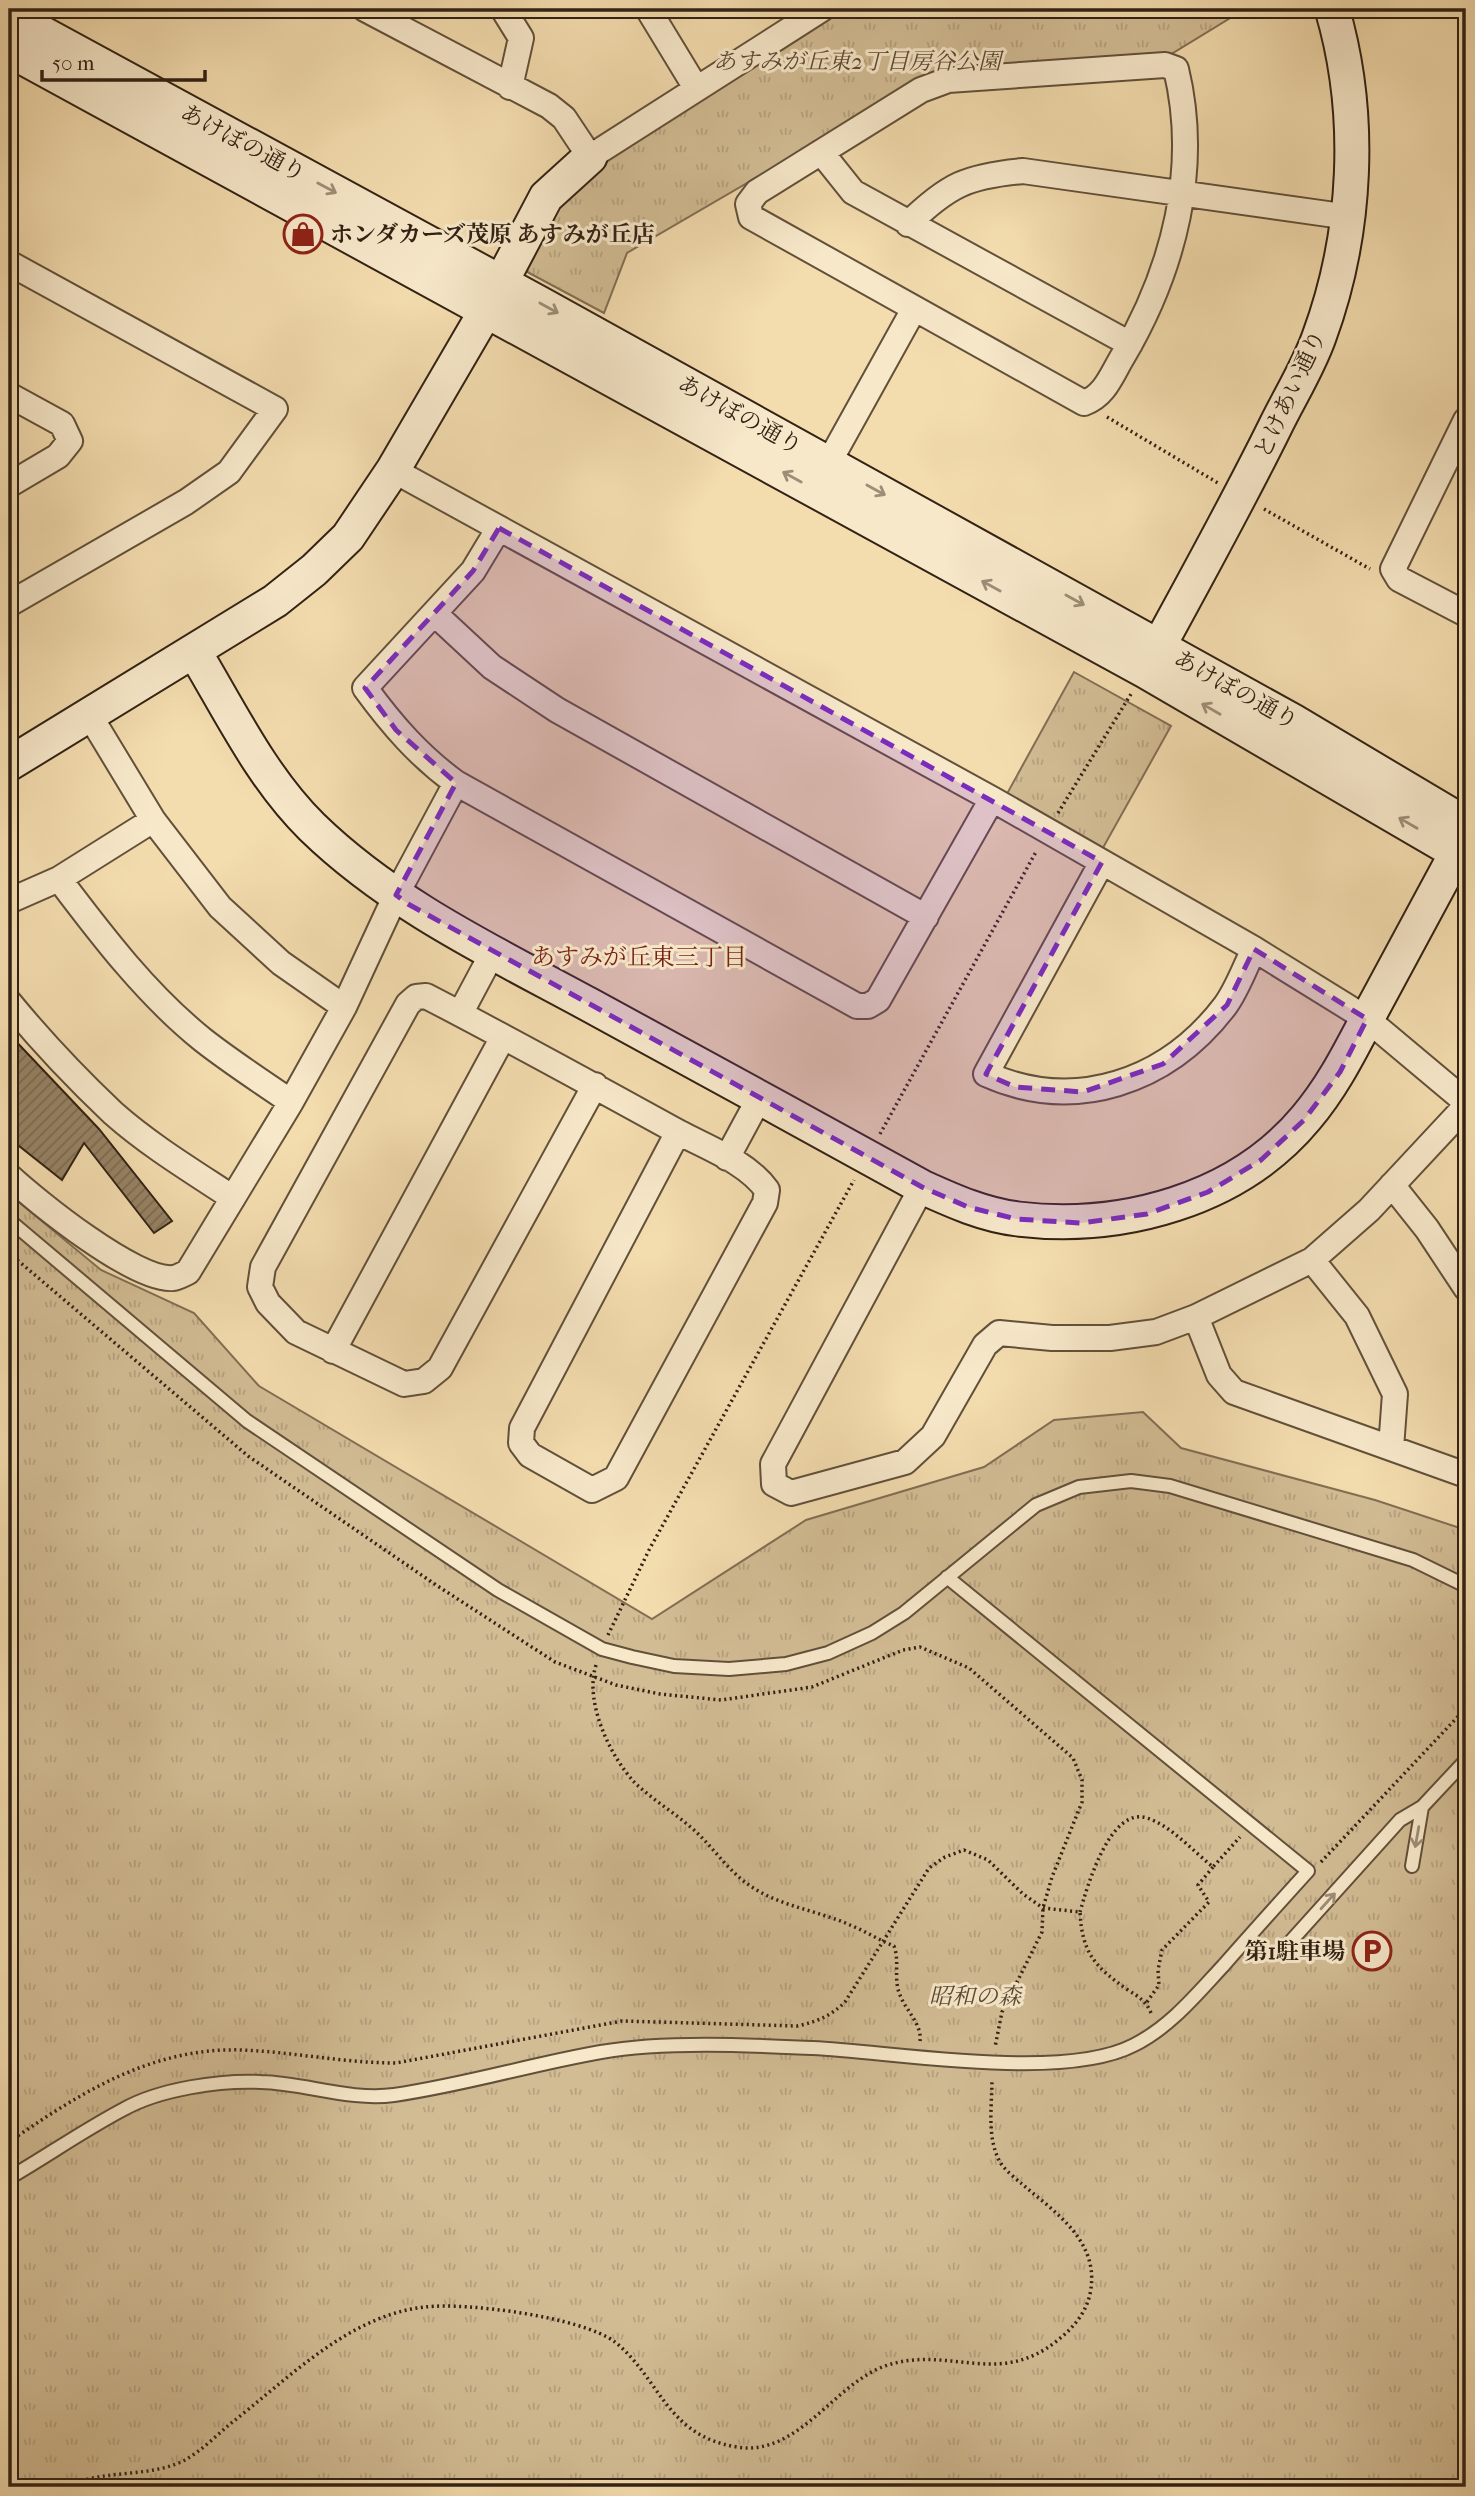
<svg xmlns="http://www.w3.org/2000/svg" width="1475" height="2496" viewBox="0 0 1475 2496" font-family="'IM FELL French Canon','Noto Serif JP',serif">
<defs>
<pattern id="park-tufts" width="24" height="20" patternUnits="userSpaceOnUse" patternTransform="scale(1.75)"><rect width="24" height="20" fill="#d2bc94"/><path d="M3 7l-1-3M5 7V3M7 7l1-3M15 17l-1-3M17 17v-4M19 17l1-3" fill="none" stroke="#b5a17f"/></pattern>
<pattern id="building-hatch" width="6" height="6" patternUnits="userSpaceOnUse" patternTransform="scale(1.75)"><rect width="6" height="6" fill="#968264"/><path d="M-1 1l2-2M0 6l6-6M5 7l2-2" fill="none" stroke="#7b6a51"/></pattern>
</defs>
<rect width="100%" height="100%" fill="#f3dcae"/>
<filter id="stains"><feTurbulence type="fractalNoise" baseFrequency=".00286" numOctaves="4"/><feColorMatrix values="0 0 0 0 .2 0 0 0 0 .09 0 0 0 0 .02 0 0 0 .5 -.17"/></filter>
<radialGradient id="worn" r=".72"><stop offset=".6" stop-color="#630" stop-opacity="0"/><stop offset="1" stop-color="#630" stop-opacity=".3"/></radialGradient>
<!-- park -->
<path fill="url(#park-tufts)" stroke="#826e54" stroke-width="2" d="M845 9H1245L1168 56 905 91 627 253 604 313 518 267 546 210 595 163Z
M1074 672 1171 726 1099 855 1003 801Z
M9 1194 101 1270 194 1313 259 1386 652 1619 806 1520 984 1467 1054 1420 1143 1412 1181 1448 1375 1500 1466 1530V2487H9Z"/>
<!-- building -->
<path fill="url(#building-hatch)" stroke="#322114" stroke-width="2" d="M9 1034 99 1129 172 1221 154 1233 84 1143 62 1180 9 1138Z"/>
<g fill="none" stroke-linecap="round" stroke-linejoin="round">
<defs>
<path id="lane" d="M9 1220 247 1421 498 1590 602 1649 632 1657 674 1666 729 1669 786 1664 828 1653 872 1633 904 1613 1036 1505 1079 1487 1131 1481 1170 1486 1413 1560 1466 1586
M1412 1866 1422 1807
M1282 1951 1400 1820 1422 1807 1466 1760
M9 2178C47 2156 84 2130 124 2109 160 2089 220 2080 261 2082 305 2083 350 2101 394 2095 464 2085 532 2064 601 2052 664 2041 748 2045 813 2048 896 2052 1063 2082 1134 2045 1170 2027 1196 1995 1223 1966 1251 1934 1279 1903 1308 1871L947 1577"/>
<path id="street" d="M365 9 549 106 564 118 590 157 822 9
M503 9 521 38 510 87
M648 9 696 88
M1165 65 1176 69C1200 168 1174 269 1123 356 1112 374 1105 396 1084 403L751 217 748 204 757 192 921 90 948 80Z
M821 152 853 192 1130 344
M908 224C948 185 967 176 1023 171L1349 217
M9 263 275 409 229 472 186 502 9 604
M9 395 62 424 70 441 58 456 9 485
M1466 420 1393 569 1399 579 1466 614
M828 464 914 309
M393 470 992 799 1254 949 1367 1019 1466 1102
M499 528 473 571 365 688C392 725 419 756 456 783L857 1006H868L878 1000 992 799
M435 614 492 667 557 710 926 917
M90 716 153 820
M1102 862 986 1074C1075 1114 1167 1082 1225 1006 1237 990 1245 967 1254 949
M59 879C102 936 147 995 203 1040 231 1062 262 1082 291 1102
M9 901 59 879 153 820 220 907 281 963 344 1007
M9 1002C41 1041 76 1078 113 1113 149 1145 192 1171 233 1198
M460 1014 493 952
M595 1085 440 1368 424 1381 404 1384 296 1332 268 1303 260 1287 263 1267 408 1004 416 997 426 996C511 1040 594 1086 678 1132 708 1148 747 1162 767 1190L765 1203 616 1478 592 1490 530 1455 521 1443 522 1428 678 1132
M727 1158 760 1097
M9 1176C36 1201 136 1282 173 1278 177 1278 183 1274 188 1272L291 1102 344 1007 396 895 456 783
M1392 1185 1427 1229 1466 1288
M922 1187 773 1464 774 1484 791 1493 905 1462 933 1436 985 1345 999 1333 1052 1338H1110L1156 1332 1196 1317 1312 1260 1369 1210 1466 1106
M1312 1260 1357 1316 1395 1394 1391 1448
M1196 1317 1219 1375 1234 1392 1466 1475
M333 1351 503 1037"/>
<path id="secondary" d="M9 15 541 304 1293 721 1466 824
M9 50 1145 671 1466 858
M194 651C230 711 262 778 312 827 391 904 492 952 588 1004 699 1064 811 1126 922 1187 953 1201 984 1215 1018 1219 1121 1231 1237 1201 1306 1118 1335 1084 1353 1045 1374 1006 1402 954 1430 903 1457 852
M1148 666C1191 587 1235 508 1275 427 1289 398 1308 368 1319 337 1357 234 1363 114 1332 9
M9 764 275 601 314 570 348 537 393 470 487 309 546 197 590 157"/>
</defs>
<!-- lane casing -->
<use href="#lane" stroke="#62503a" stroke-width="16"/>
<!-- street casing -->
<use href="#street" stroke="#62503a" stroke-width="28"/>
<!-- secondary casing -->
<use href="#secondary" stroke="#322114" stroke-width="37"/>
<!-- path -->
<path stroke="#322114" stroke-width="3.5" stroke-dasharray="2 3.5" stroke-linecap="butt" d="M1107 417 1218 483
M1264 509 1370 569
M1058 813 1131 694
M880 1134 1037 850
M9 1253 248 1456 436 1585 555 1662 616 1685 660 1694 721 1700 812 1687 903 1650 920 1647 969 1668 1073 1758 1082 1780V1802L1052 1877 1043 1908 1042 1932 1002 2012 995 2047
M608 1635 649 1550 854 1180
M596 1665C584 1702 610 1756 635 1783 653 1800 675 1813 694 1830 715 1849 730 1874 755 1889 784 1907 819 1911 850 1925 865 1931 879 1940 894 1946 900 1962 893 1979 900 1995 906 2011 922 2024 920 2041
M1321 1862 1466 1708
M1080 1912C1087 1887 1110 1806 1147 1818 1170 1825 1193 1851 1213 1867L1240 1837
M1147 2002 1159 1985 1158 1970 1162 1950 1209 1902 1198 1885 1213 1867
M9 2142C80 2093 152 2047 242 2050 294 2052 344 2063 396 2063L622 2021 797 2026C816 2022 831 2016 845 2002L929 1868 945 1857 964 1850 988 1860 1023 1894 1043 1908 1080 1912C1082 1953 1095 1967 1128 1990 1139 1997 1146 2001 1151 2013
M66 2487C104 2468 148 2479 185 2460 201 2451 216 2436 230 2424 288 2379 349 2315 425 2307 466 2302 582 2317 615 2342 660 2378 666 2436 737 2447 798 2457 834 2384 885 2366 948 2344 998 2389 1058 2340 1073 2328 1086 2313 1090 2294 1101 2242 1056 2213 1022 2184 1014 2177 1002 2168 998 2158 987 2134 992 2105 992 2079"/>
<!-- lane -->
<use href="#lane" stroke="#f7e8ca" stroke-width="12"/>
<!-- street -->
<use href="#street" stroke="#f7e8ca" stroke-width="24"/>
<!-- secondary -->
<use href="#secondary" stroke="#f7e8ca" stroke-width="33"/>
</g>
<!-- one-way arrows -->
<defs><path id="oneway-shaft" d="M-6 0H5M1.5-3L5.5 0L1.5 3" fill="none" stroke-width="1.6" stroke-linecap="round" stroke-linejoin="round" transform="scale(1.75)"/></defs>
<g stroke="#9e8e78">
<use href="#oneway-shaft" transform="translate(327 188) rotate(28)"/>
<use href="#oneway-shaft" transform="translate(549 308) rotate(29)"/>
<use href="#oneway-shaft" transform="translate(792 477) rotate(-151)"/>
<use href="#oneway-shaft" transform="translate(876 490) rotate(29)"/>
<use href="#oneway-shaft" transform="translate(991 586) rotate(-151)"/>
<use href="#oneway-shaft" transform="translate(1075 600) rotate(29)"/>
<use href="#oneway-shaft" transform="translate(1211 709) rotate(-150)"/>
<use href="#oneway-shaft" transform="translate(1408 823) rotate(-150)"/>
<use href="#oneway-shaft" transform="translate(1417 1837) rotate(100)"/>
<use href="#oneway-shaft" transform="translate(1328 1901) rotate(-48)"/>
</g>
<!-- marked area -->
<path fill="#7b2cbf" fill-opacity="0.2" stroke="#7b2cbf" stroke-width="5" stroke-dasharray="14 9" stroke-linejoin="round" d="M499 528 1102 862 986 1074 1015 1087 1083 1092 1163 1064 1227 1005 1254 949 1367 1019 1340 1072 1304 1120 1261 1160 1208 1192 1147 1214 1081 1223 1016 1219 968 1207 922 1187 408 904 396 895 456 783 396 730 365 688 473 571Z"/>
<!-- icons -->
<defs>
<symbol id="shop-ring" viewBox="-11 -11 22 22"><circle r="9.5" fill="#f7e8ca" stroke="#8f2418" stroke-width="1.5"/><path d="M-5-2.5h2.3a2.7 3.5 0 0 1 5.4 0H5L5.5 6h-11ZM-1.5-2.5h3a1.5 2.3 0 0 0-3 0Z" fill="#8f2418"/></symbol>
<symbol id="parking-ring" viewBox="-11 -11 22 22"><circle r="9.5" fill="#f7e8ca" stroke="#8f2418" stroke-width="1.5"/><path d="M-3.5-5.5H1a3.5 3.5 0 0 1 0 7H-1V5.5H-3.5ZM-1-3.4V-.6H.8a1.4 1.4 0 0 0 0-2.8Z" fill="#8f2418"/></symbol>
</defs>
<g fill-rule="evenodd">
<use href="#shop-ring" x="281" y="212" width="44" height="44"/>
<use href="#parking-ring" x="1350" y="1929" width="44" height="44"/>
</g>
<g text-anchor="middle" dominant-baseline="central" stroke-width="6" stroke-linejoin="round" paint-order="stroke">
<!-- park labels -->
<g font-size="23" font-style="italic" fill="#5a4834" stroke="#f7e8ca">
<text x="857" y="61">あすみが丘東2丁目房谷公園</text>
<text x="975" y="1996">昭和の森</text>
</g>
<!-- street labels -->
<g font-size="23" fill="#322114" stroke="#f7e8ca">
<text transform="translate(243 143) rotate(28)">あけぼの通り</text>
<text transform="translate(1290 394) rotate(-65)">とけあい通り</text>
<text transform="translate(740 415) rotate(29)">あけぼの通り</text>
<text transform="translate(1236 690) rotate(29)">あけぼの通り</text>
</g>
<!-- poi labels -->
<g font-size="23" font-weight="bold" fill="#322114" stroke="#f7e8ca" text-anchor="start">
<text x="330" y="234">ホンダカーズ茂原 あすみが丘店</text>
<text x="1345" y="1951" text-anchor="end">第1駐車場</text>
</g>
<!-- neighbourhood labels -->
<g font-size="24" fill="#7a1f14" stroke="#f7e8ca">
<text x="639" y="957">あすみが丘東三丁目</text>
</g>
</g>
<!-- margin -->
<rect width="1475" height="2496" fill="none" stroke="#f3dcae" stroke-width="35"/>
<rect x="10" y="10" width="1454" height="2475" fill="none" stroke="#322114" stroke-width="3.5"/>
<rect x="18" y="18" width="1440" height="2461" fill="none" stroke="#322114" stroke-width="2"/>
<!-- scale -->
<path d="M42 70v10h163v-10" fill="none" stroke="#322114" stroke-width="3.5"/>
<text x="52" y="70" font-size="21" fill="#322114" stroke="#f7e8ca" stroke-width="5" paint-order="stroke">50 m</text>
<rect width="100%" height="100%" filter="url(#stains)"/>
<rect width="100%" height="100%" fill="url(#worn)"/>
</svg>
